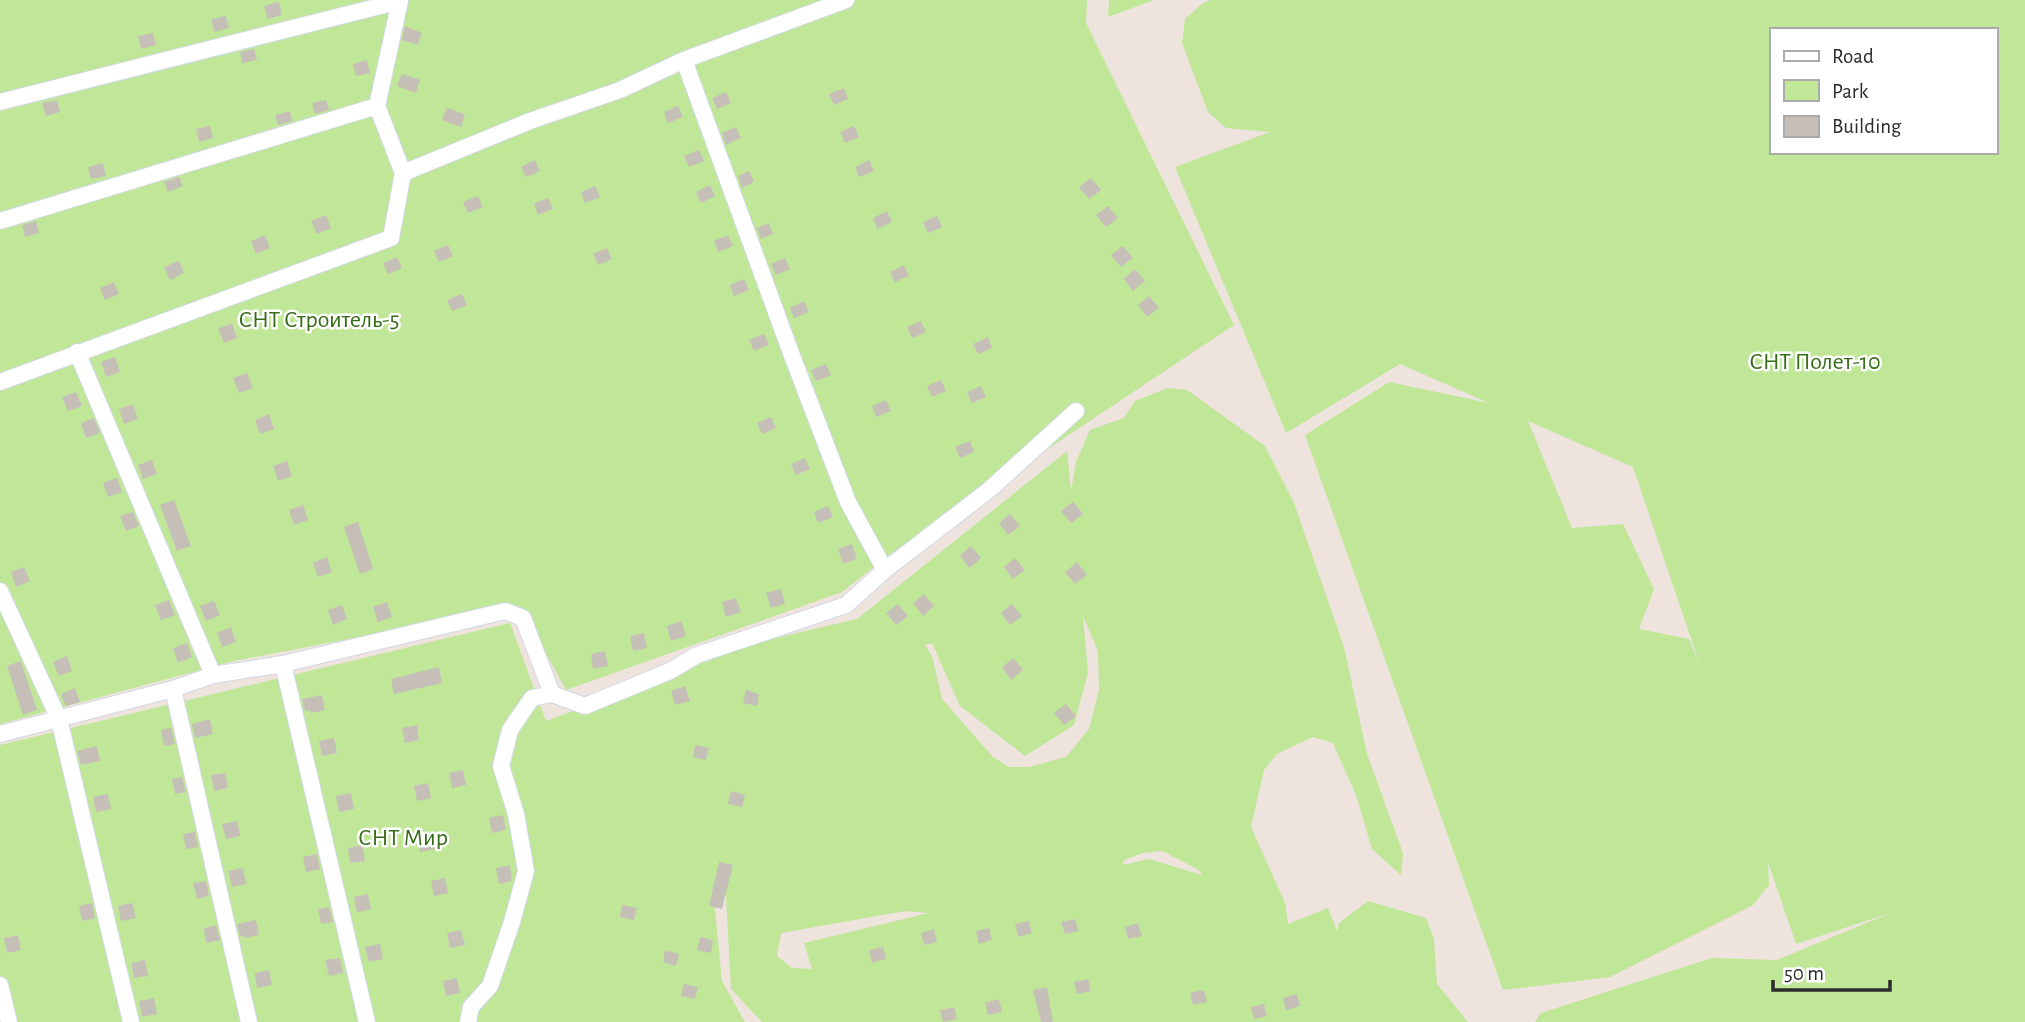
<svg xmlns="http://www.w3.org/2000/svg" width="2025" height="1022" viewBox="0 0 2025 1022" font-family="'Alegreya Sans',sans-serif">
<rect width="100%" height="100%" fill="#eee3dd"/>
<!-- green -->
<path fill="#bfe797" fill-rule="evenodd" d="M0 0H1087L1086 23 1234 325 893 552 842 592 566 690 520 606 234 661 0 724Z
M1109 0H1154L1108 17Z
M1211 0H2025V1022H1535L1541 1013 1712 958 1777 960 1893 912 1796 944 1768 862 1769 885 1753 905 1610 977 1503 990 1305 435 1389 382 1489 403 1400 364 1286 433 1175 167 1270 132 1226 128 1208 112 1182 43 1185 19 1203 3ZM1771 30H1995V152H1771ZM1528 421 1633 467 1700 665 1689 639 1639 629 1654 589 1623 524 1572 528Z
M1168 388 1187 390 1265 446 1294 503 1344 647 1367 754 1403 853 1401 875 1372 849 1356 795 1333 743 1313 737 1277 754 1264 770 1251 827 1285 903 1288 924 1328 908 1337 931 1339 923 1368 901 1426 918 1434 939 1437 984 1468 1022H762L731 989 725 879 714 899 722 981 745 1022H0V745L510 623 546 721 759 642 857 619 1067 451 1071 491 1076 462 1090 430 1124 418 1135 401ZM1083 616 1098 651 1099 690 1089 729 1066 757 1029 767H1009L993 757 942 699 932 656 925 645 932 643 960 706 1025 756 1074 725 1088 673ZM1162 851 1199 870 1202 875 1149 859 1123 865 1124 860 1143 853ZM905 911 929 913 804 943 812 969 792 968 777 956 781 933Z"/>
<!-- building -->
<path fill="#c6bfb8" d="M279 2 282 15 268 19 264 6Z
M226 16 229 28 214 32 211 19Z
M405 26 422 33 418 45 402 40Z
M153 33 156 45 141 49 138 36Z
M254 49 257 60 242 63 240 52Z
M367 60 370 73 356 76 353 64Z
M402 74 420 80 416 93 397 86Z
M844 88 848 99 834 105 829 94Z
M726 92 731 103 717 109 712 98Z
M57 100 60 112 46 116 42 103Z
M326 100 329 110 315 114 312 103Z
M678 106 683 117 668 123 664 112Z
M447 108 465 114 461 127 442 120Z
M290 111 292 121 278 125 275 115Z
M210 126 213 138 199 142 196 129Z
M854 126 859 137 845 143 840 132Z
M736 127 741 138 726 145 722 133Z
M699 150 704 161 689 167 684 156Z
M535 160 540 171 526 177 521 167Z
M869 160 874 171 859 177 855 167Z
M103 163 106 176 91 179 88 167Z
M749 171 754 182 742 188 738 176Z
M179 177 183 186 168 192 164 182Z
M1091 178 1101 190 1089 199 1079 187Z
M710 185 715 196 701 203 696 192Z
M595 186 600 197 585 203 581 192Z
M478 196 483 207 468 213 463 202Z
M548 198 553 209 538 215 534 204Z
M1108 206 1118 218 1106 227 1096 215Z
M887 211 892 222 877 229 873 218Z
M326 215 331 228 317 234 311 221Z
M937 216 942 227 928 233 923 222Z
M36 221 39 233 25 237 22 225Z
M769 223 773 234 761 239 757 228Z
M265 235 270 248 256 254 251 241Z
M728 235 733 246 718 252 714 241Z
M448 245 453 256 439 262 434 251Z
M1123 246 1133 258 1121 267 1111 255Z
M607 248 612 259 598 265 593 254Z
M397 257 402 268 388 274 383 263Z
M785 258 790 269 776 275 771 264Z
M179 261 184 273 170 280 164 267Z
M904 265 909 276 895 282 890 272Z
M1135 269 1145 281 1133 291 1124 279Z
M744 279 749 290 734 296 730 285Z
M114 282 119 294 105 300 100 288Z
M462 294 467 305 452 311 447 300Z
M1149 296 1159 308 1147 317 1138 305Z
M804 301 809 312 794 318 790 308Z
M921 321 926 332 912 338 907 327Z
M232 323 237 338 224 343 218 329Z
M764 334 769 345 754 351 749 340Z
M988 337 992 348 978 354 973 344Z
M115 357 120 372 106 377 101 362Z
M826 364 831 375 816 381 811 370Z
M247 373 253 388 239 393 233 378Z
M941 380 946 391 932 397 927 386Z
M981 386 986 397 972 403 967 392Z
M76 392 82 406 68 411 62 397Z
M886 400 891 411 876 417 872 406Z
M133 404 138 419 124 424 119 409Z
M269 414 274 429 260 434 255 420Z
M771 417 776 428 762 434 757 423Z
M94 418 100 433 86 438 81 423Z
M970 441 974 452 960 458 955 447Z
M805 458 810 469 796 475 791 464Z
M152 460 157 474 143 479 138 465Z
M287 461 292 476 278 481 273 466Z
M117 478 122 492 108 497 103 483Z
M174 500 191 546 177 551 160 505Z
M1073 502 1083 514 1071 523 1061 511Z
M303 505 308 520 294 525 289 510Z
M828 506 833 517 818 523 814 512Z
M133 512 139 526 126 531 120 516Z
M1010 514 1020 526 1008 535 999 523Z
M358 522 373 569 360 574 344 527Z
M852 544 857 559 843 564 838 549Z
M971 546 981 558 969 568 960 555Z
M327 557 332 572 318 577 313 563Z
M1015 558 1025 570 1013 579 1004 567Z
M1077 562 1087 575 1075 584 1065 572Z
M24 567 30 581 16 587 11 572Z
M781 589 785 604 771 608 766 593Z
M924 594 934 606 923 616 913 603Z
M736 598 741 612 726 617 722 602Z
M169 600 175 615 161 620 155 605Z
M214 601 220 615 206 621 200 606Z
M387 602 392 617 378 622 373 607Z
M898 604 908 616 896 625 886 613Z
M1012 604 1022 616 1010 625 1001 613Z
M342 605 347 619 333 625 328 610Z
M681 621 686 636 671 641 667 626Z
M231 627 236 642 222 647 217 633Z
M644 633 647 648 633 651 630 636Z
M187 643 192 657 178 663 173 648Z
M605 651 608 666 593 669 591 654Z
M67 656 72 671 59 676 53 662Z
M1013 658 1023 670 1011 680 1002 667Z
M21 661 37 710 23 715 7 666Z
M439 667 442 683 394 694 391 679Z
M685 686 690 701 675 705 671 691Z
M75 688 80 702 66 706 61 694Z
M746 690 759 694 757 706 743 703Z
M322 695 325 710 311 713 310 710 305 711 302 699Z
M1066 704 1076 716 1064 725 1054 713Z
M210 719 213 734 195 738 192 724Z
M417 725 419 740 405 743 402 728Z
M171 728 175 744 164 746 161 730Z
M334 738 337 753 322 756 319 741Z
M695 745 709 748 706 760 693 757Z
M97 746 100 761 81 765 77 751Z
M463 770 466 785 452 788 449 773Z
M225 773 228 788 214 791 211 775Z
M182 777 186 792 175 794 172 779Z
M428 783 431 798 417 801 414 786Z
M731 791 745 795 742 807 728 804Z
M351 793 354 809 339 812 336 796Z
M108 794 111 809 96 812 93 797Z
M503 815 506 830 492 833 489 818Z
M237 821 240 836 226 839 222 824Z
M195 832 198 847 186 849 183 834Z
M432 834 435 849 420 852 417 837Z
M362 845 365 861 350 863 348 848Z
M317 854 320 869 306 872 303 857Z
M719 862 733 865 722 909 709 906Z
M510 865 512 881 499 884 496 868Z
M243 868 246 884 232 887 228 871Z
M445 878 448 893 434 896 431 881Z
M206 881 209 896 197 899 193 883Z
M368 894 371 909 357 912 354 897Z
M92 903 95 918 82 921 79 906Z
M132 903 136 918 121 921 118 906Z
M622 905 637 908 634 920 620 917Z
M329 907 333 922 321 924 318 909Z
M1075 919 1079 931 1065 934 1061 922Z
M256 920 259 935 244 938V935L240 936 237 924Z
M1029 921 1032 933 1018 937 1015 924Z
M1138 923 1142 936 1128 939 1125 927Z
M216 925 220 940 206 943 204 928Z
M989 928 992 940 979 944 976 931Z
M934 929 937 942 924 945 921 933Z
M461 930 465 945 450 948 447 933Z
M18 935 21 950 7 953 4 938Z
M700 937 713 940 711 953 697 950Z
M380 944 383 959 369 962 365 947Z
M883 947 886 959 872 963 869 950Z
M665 950 679 954 676 966 663 962Z
M340 958 343 973 329 976 325 960Z
M145 960 148 976 134 978 131 963Z
M269 970 272 985 257 988 255 973Z
M457 978 460 993 446 996 443 981Z
M1088 979 1091 991 1077 994 1074 982Z
M684 984 698 987 695 999 681 996Z
M1047 987 1053 1022H1041L1033 990Z
M1204 990 1207 1002 1193 1005 1190 993Z
M1297 994 1300 1006 1286 1010 1283 998Z
M154 998 157 1014 142 1017 139 1001Z
M999 999 1002 1012 988 1015 985 1003Z
M1264 1004 1267 1016 1254 1019 1251 1007Z
M954 1007 957 1019 943 1022 940 1010Z"/>
<g fill="none" stroke-linecap="round" stroke-linejoin="round">
<defs>
<path id="minor" d="M0 102 400 1 377 106 403 173 391 238 0 382
M403 173 530 121 620 90 684 60 846 0
M0 221 377 106
M77 352 213 675
M885 570 989 490 1076 411
M0 591 59 719 131 1022
M283 664 367 1022
M173 689 249 1022
M0 734 173 689 213 675 283 664 505 611 523 618 552 694 585 706 670 671 697 655 846 605 885 570 848 502 791 353 684 60
M0 985 9 1022
M468 1022 471 1007 490 986 512 922 526 871 516 814 501 766 510 730 532 698 552 694"/>
</defs>
<!-- minor casing -->
<use href="#minor" stroke="#d2d8e4" stroke-width="18"/>
<!-- minor -->
<use href="#minor" stroke="#fff" stroke-width="16"/>
</g>
<g text-anchor="middle" dominant-baseline="central" stroke-width="5" stroke-linejoin="round" paint-order="stroke">
<!-- park labels -->
<g font-size="24" fill="#366c17" stroke="#fff">
<text x="319" y="320">СНТ Строитель-5</text>
<text x="1815" y="362">СНТ Полет-10</text>
<text x="403" y="838">СНТ Мир</text>
</g>
</g>
<!-- legend -->
<rect x="1770" y="28" width="228" height="126" fill="#ffffff" stroke="#aaaaaa" stroke-width="2"/>
<rect x="1784" y="51" width="35" height="10" fill="#ffffff" stroke="#aaaaaa" stroke-width="2"/>
<text x="1832" y="63" font-size="21" fill="#2b2b2b">Road</text>
<rect x="1784" y="80" width="35" height="21" fill="#bfe797" stroke="#aaaaaa" stroke-width="2"/>
<text x="1832" y="98" font-size="21" fill="#2b2b2b">Park</text>
<rect x="1784" y="116" width="35" height="21" fill="#c6bfb8" stroke="#aaaaaa" stroke-width="2"/>
<text x="1832" y="133" font-size="21" fill="#2b2b2b">Building</text>
<!-- scale -->
<path d="M1773 980v10h117v-10" fill="none" stroke="#2b2b2b" stroke-width="3.5"/>
<text x="1784" y="980" font-size="21" fill="#2b2b2b" stroke="#ffffff" stroke-width="5" paint-order="stroke">50 m</text>
</svg>
